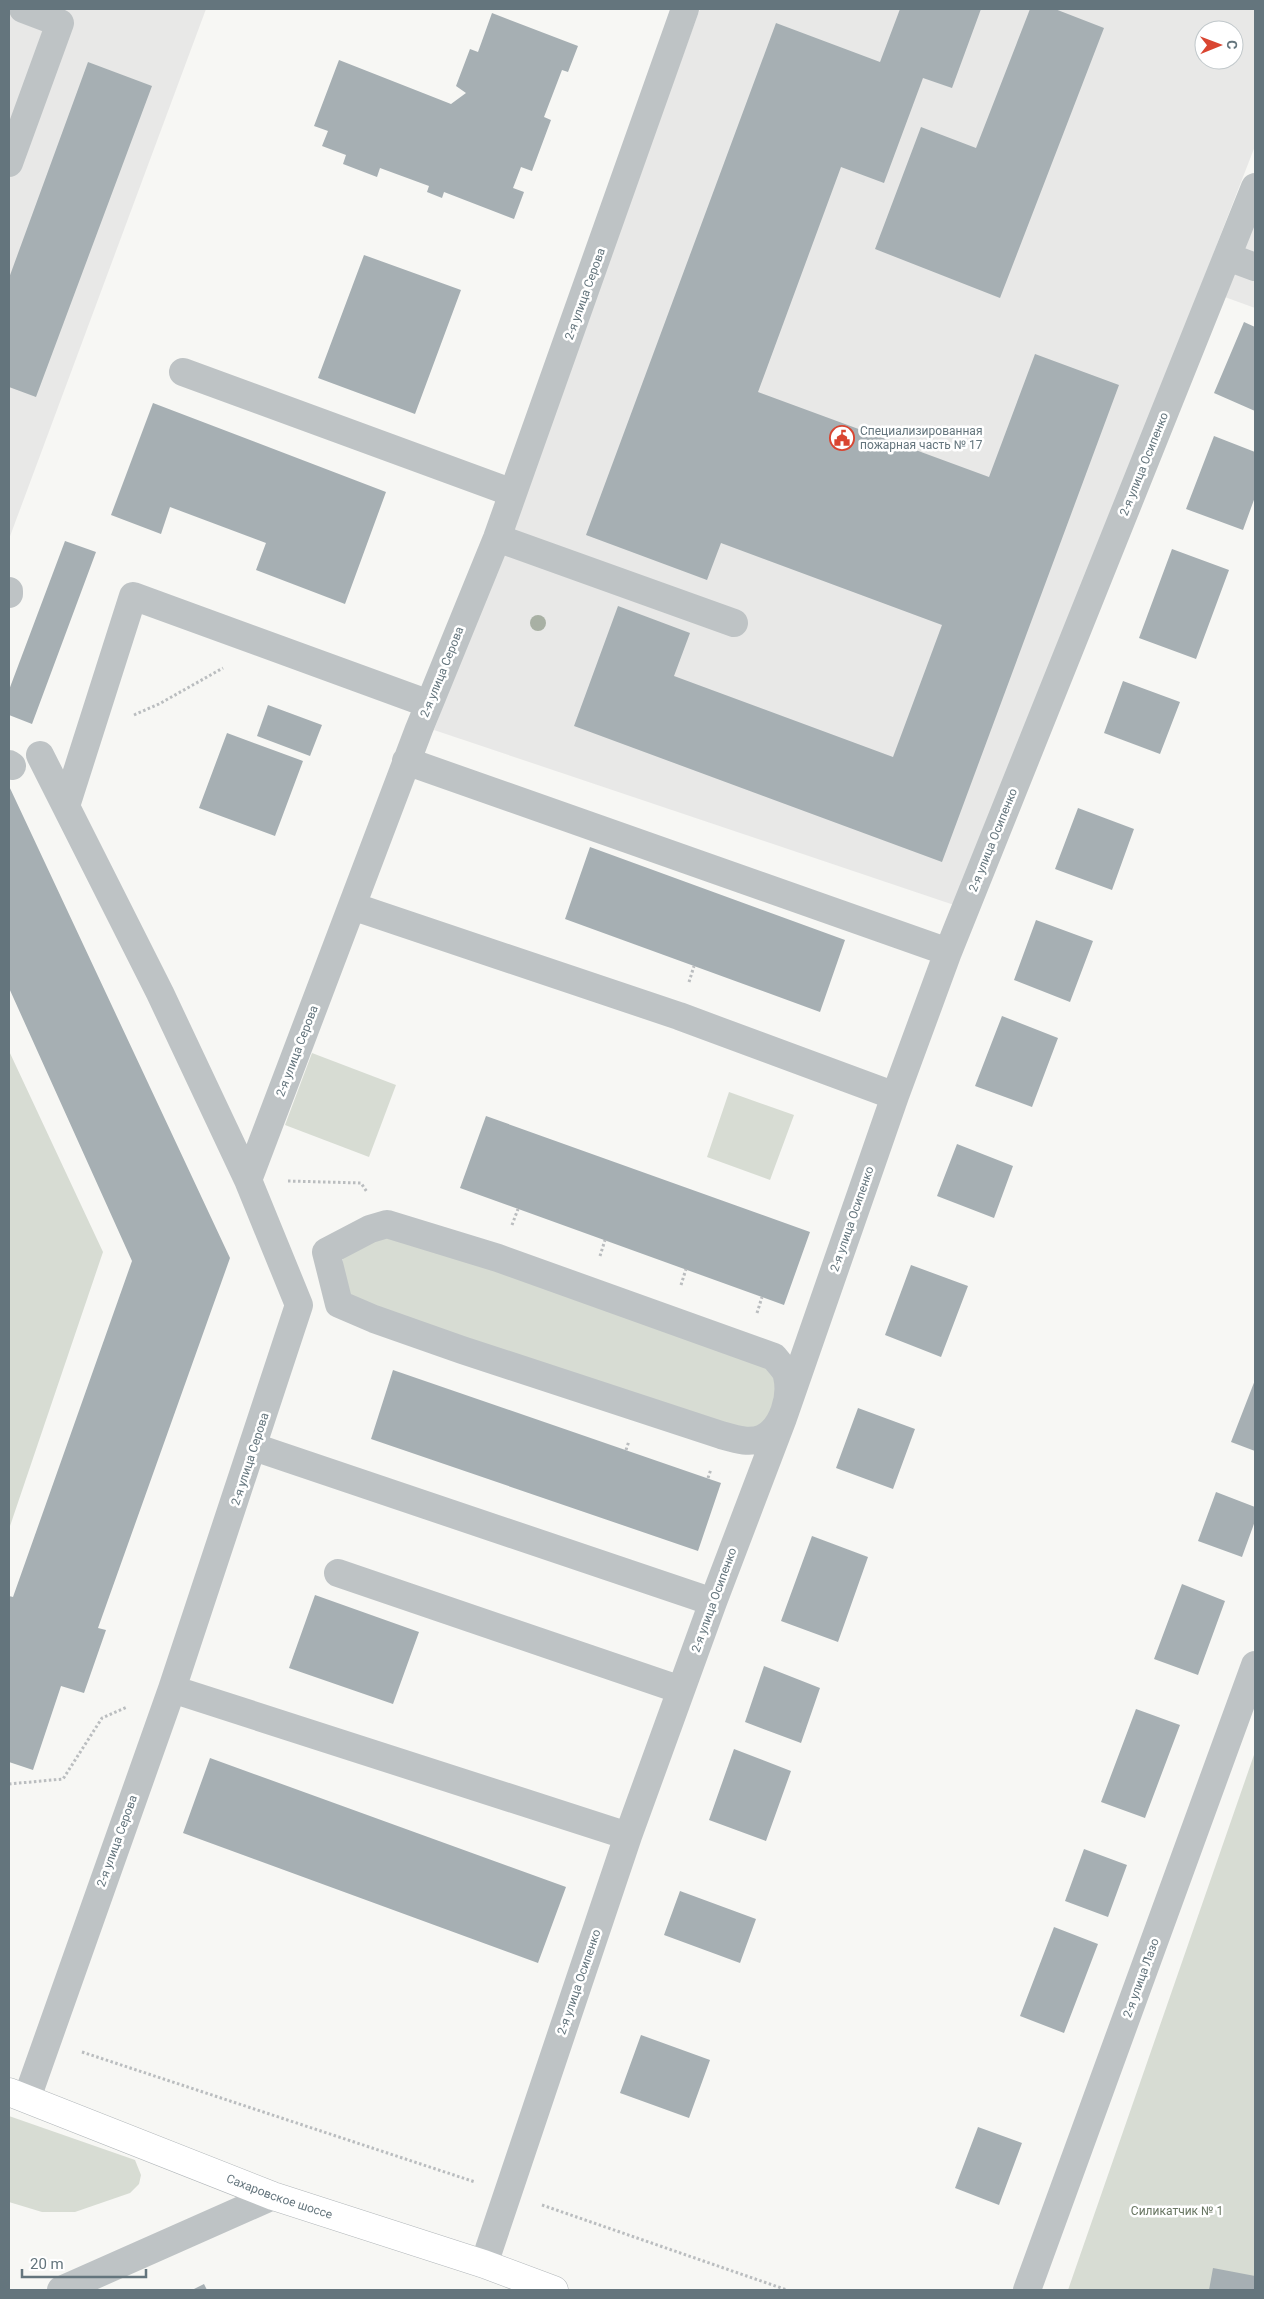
<svg xmlns="http://www.w3.org/2000/svg" width="1264" height="2299" viewBox="0 0 1264 2299" font-family="Roboto,sans-serif">
<rect width="100%" height="100%" fill="#f7f7f4"/>
<!-- built -->
<path fill="#e8e8e7" fill-rule="evenodd" d="M9 9H206L9 539Z
M700 9H1255V146L960 907 434 730ZM1204 30H1234V60H1204Z
M1255 211V308L1222 296Z"/>
<!-- green -->
<path fill="#d7dcd3" d="M9 1051 103 1252 9 1529Z
M312 1053 396 1085 369 1157 285 1125Z
M729 1092 794 1115 770 1180 707 1157Z
M370 1229 774 1357 776 1410 755 1437 346 1307 342 1263 344 1252Z
M1255 1752V2290H1068Z
M9 2116 135 2160 141 2175 139 2184 130 2193 75 2212H42L9 2202Z"/>
<!-- building -->
<path fill="#a6afb3" d="M900 9H981L952 88 923 78 884 183 841 167 758 392 989 477 1035 354 1119 385 942 862 574 726 618 606 690 633 674 676 893 757 942 625 721 543 707 580 586 535 776 23 880 62Z
M1030 9H1055L1104 28 1000 298 875 249 921 127 976 148Z
M492 13 578 46 568 72 562 70 544 117 551 120 532 171 521 167 513 188 524 192 514 219 444 192 442 198 427 192 429 186 380 168 377 177 343 164 346 155 322 146 328 131 314 126 339 60 451 104 466 93 456 86 470 49 478 52Z
M88 62 152 86 36 397 9 387V278Z
M364 255 461 290 415 414 318 378Z
M1244 322 1255 327V411L1214 393Z
M153 403 386 492 345 604 256 570 266 543 170 507 161 534 111 515Z
M1214 436 1255 452V497L1243 530 1186 509Z
M65 541 96 552 32 724 9 715V690Z
M1172 549 1229 570 1196 659 1139 638Z
M1123 681 1180 702 1160 754 1104 733Z
M268 705 322 725 310 756 257 736Z
M227 733 303 761 275 836 199 808Z
M9 786 230 1258 98 1628 106 1630 84 1693 61 1686 33 1770 9 1762V1596L13 1597 132 1261 9 988Z
M1078 808 1134 829 1112 890 1055 869Z
M590 847 845 940 820 1012 565 919Z
M1036 920 1093 941 1070 1002 1014 980Z
M1002 1016 1058 1038 1032 1107 975 1086Z
M486 1116 810 1232 784 1305 460 1188Z
M957 1144 1013 1166 994 1218 937 1196Z
M911 1265 968 1286 941 1357 885 1335Z
M393 1370 721 1483 698 1551 371 1439Z
M1255 1380V1451L1231 1442Z
M858 1408 915 1429 893 1489 836 1468Z
M1216 1492 1255 1507V1521L1242 1557 1198 1541Z
M812 1536 868 1557 838 1642 781 1621Z
M1182 1584 1225 1601 1198 1675 1154 1659Z
M315 1595 419 1632 393 1704 289 1668Z
M764 1666 820 1688 801 1743 745 1722Z
M1136 1709 1180 1725 1145 1818 1101 1802Z
M734 1749 791 1771 766 1841 709 1820Z
M210 1758 566 1887 538 1963 183 1833Z
M1084 1849 1127 1865 1108 1917 1065 1901Z
M680 1891 756 1919 740 1963 664 1935Z
M1054 1927 1098 1944 1064 2033 1020 2016Z
M641 2035 710 2060 689 2118 620 2093Z
M978 2127 1022 2143 999 2205 955 2188Z
M1213 2268 1255 2276V2290H1209Z
M204 2284 207 2290H192Z"/>
<g fill="none" stroke-linecap="round" stroke-linejoin="round">
<defs>
<g id="major">
<path id="s1" d="M9 2092 273 2196 484 2264 554 2290"/>
</g>
</defs>
<!-- major casing -->
<use href="#major" stroke="#b2b7ba" stroke-width="29"/>
<!-- path -->
<path stroke="#babdbf" stroke-width="3" stroke-dasharray="2.5 2.5" stroke-linecap="butt" d="M134 715 159 704 223 668
M689 982 694 966
M288 1181 361 1183 367 1192
M512 1225 518 1209
M600 1256 605 1240
M681 1285 686 1269
M757 1313 762 1297
M626 1450 629 1441
M708 1478 711 1469
M9 1784 63 1779 102 1718 127 1707
M82 2052 475 2182
M542 2205 787 2290"/>
<!-- minor -->
<path stroke="#bec3c5" stroke-width="28" d="M9 163 60 23 23 9
M1228 257 1255 267
M183 372 513 493
M497 538 734 623
M9 591V594
M40 755 160 993 248 1180
M406 761 948 952
M9 764 12 766
M66 806 133 596 429 704
M352 906 679 1016 895 1096
M387 1224 498 1258 774 1357C778 1362 786 1370 787 1376 792 1397 783 1428 763 1438 749 1444 735 1439 721 1435L462 1350 374 1319 339 1304 326 1252 370 1229Z
M254 1447 713 1602
M338 1573 681 1690
M172 1689 628 1836
M27 2098 172 1689 299 1305 248 1180 419 729 497 538 685 9
M484 2264 628 1836 713 1602 783 1418 895 1096 948 952 1255 187
M61 2290 273 2196
M1027 2290 1255 1665"/>
<!-- major -->
<use href="#major" stroke="#fff" stroke-width="28"/>
</g>
<!-- trees -->
<circle fill="#a8b0a4" cx="538" cy="623" r="8"/>
<!-- icons -->
<defs>
<symbol id="civic-ring" viewBox="-11 -11 22 22"><circle r="9.5" fill="#fff" stroke="#d94531" stroke-width="1.5"/><path d="M-.6-6.5H3V-4.5H.6V-3L4-1V1h2V6H-6V1h2V-1L-.6-3ZM-1.2 2.5V6h2.4V2.5Z" fill="#d94531"/></symbol>
</defs>
<g fill-rule="evenodd">
<use href="#civic-ring" x="828" y="424" width="28" height="28"/>
</g>
<g text-anchor="middle" dominant-baseline="central" stroke-width="5" stroke-linejoin="round" paint-order="stroke">
<!-- street labels -->
<g font-size="12" fill="#64757d" stroke="#fff">
<text transform="translate(585 294) rotate(-70)">2-я улица Серова</text>
<text transform="translate(1144 464) rotate(-68)">2-я улица Осипенко</text>
<text transform="translate(442 672) rotate(-68)">2-я улица Серова</text>
<text transform="translate(993 840) rotate(-68)">2-я улица Осипенко</text>
<text transform="translate(297 1051) rotate(-69)">2-я улица Серова</text>
<text transform="translate(852 1219) rotate(-71)">2-я улица Осипенко</text>
<text transform="translate(250 1459) rotate(-72)">2-я улица Серова</text>
<text transform="translate(714 1600) rotate(-70)">2-я улица Осипенко</text>
<text transform="translate(117 1841) rotate(-70)">2-я улица Серова</text>
<text transform="translate(1141 1978) rotate(-70)">2-я улица Лазо</text>
<text transform="translate(579 1982) rotate(-71)">2-я улица Осипенко</text>
<text stroke="none"><textPath href="#s1" startOffset="290">Сахаровское шоссе</textPath></text>
</g>
<!-- poi labels -->
<g font-size="12" fill="#64757d" stroke="#fff" text-anchor="start">
<text x="860" y="431">Специализированная<tspan x="860" dy="14">пожарная часть № 17</tspan></text>
</g>
<!-- park labels -->
<g font-size="12" fill="#687662" stroke="#fff">
<text x="1177" y="2211">Силикатчик № 1</text>
</g>
</g>
<!-- border -->
<rect width="1264" height="2299" fill="none" stroke="#64757d" stroke-width="20"/>
<!-- north arrow -->
<g transform="translate(1219 45) rotate(89)"><circle r="24" fill="#ffffff" stroke="#c1c8cb"/>
<path d="M0-4L9 19L0 12L-9 19Z" fill="#d94531"/>
<text y="-8" font-size="14" font-weight="bold" text-anchor="middle" fill="#64757d">С</text>
</g>
<!-- scale -->
<path d="M22 2269v8h124v-8" fill="none" stroke="#64757d" stroke-width="2.5"/>
<text x="30" y="2269" font-size="15" fill="#64757d" stroke="#ffffff" stroke-width="4" paint-order="stroke">20 m</text>
</svg>
